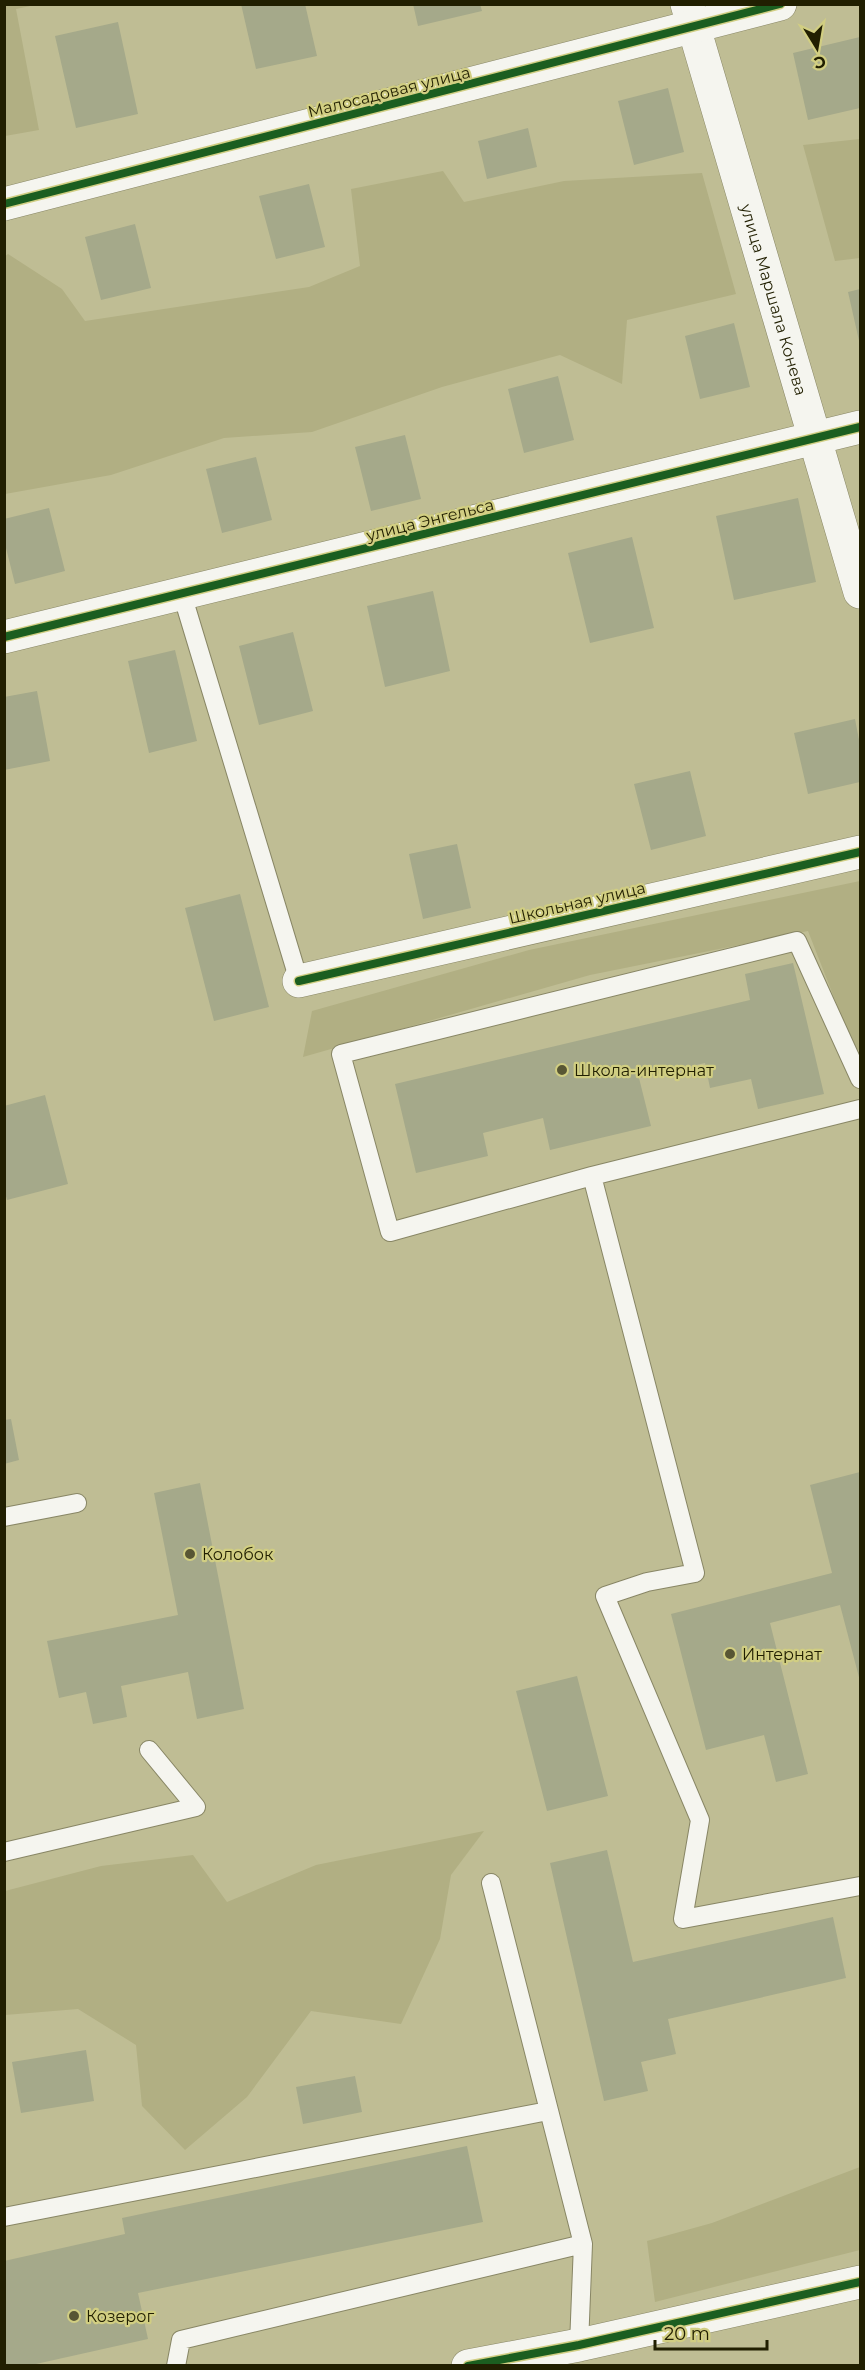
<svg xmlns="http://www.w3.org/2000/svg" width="865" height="2370" viewBox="0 0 865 2370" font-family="Montserrat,sans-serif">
<rect width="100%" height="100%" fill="#bfbd94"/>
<!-- green -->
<path fill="#b1af83" d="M5 4 35 5 16 9 39 130 5 136Z
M860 139V258L835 261 803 145Z
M443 171 464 202 564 181 702 173 736 294 627 320 622 384 560 355 442 387 312 432 224 438 111 475 5 494 4 257 8 254 62 289 85 321 309 287 360 266 351 189Z
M860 881V1051L853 1046 808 931 590 975 303 1057 312 1011 529 950Z
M484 1831 451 1875 440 1939 401 2024 311 2011 247 2097 185 2150 142 2106 136 2045 78 2009 5 2015V1891L101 1866 193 1855 227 1902 316 1865Z
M860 2167V2250L655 2302 647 2241 712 2223Z"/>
<!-- building -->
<path fill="#a5a98a" d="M241 4H305L317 56 256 69Z
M413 4H480L482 11 418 26Z
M118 22 138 114 76 128 55 36Z
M860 37V108L808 120 793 53Z
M668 88 684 152 634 165 618 101Z
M528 128 537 167 487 179 478 141Z
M309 184 325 247 276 259 259 196Z
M135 224 151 288 101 300 85 237Z
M860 289V345L848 292Z
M734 323 750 387 700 399 685 336Z
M558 376 574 440 524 453 508 389Z
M405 435 421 499 371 511 355 447Z
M256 457 272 520 222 533 206 469Z
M798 498 816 582 734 600 716 516Z
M49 508 65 571 15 584 4 540V519Z
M632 537 654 628 590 643 568 553Z
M433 591 450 671 385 687 367 606Z
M293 632 313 711 259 725 239 646Z
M175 650 197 741 149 753 128 661Z
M37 691 50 761 4 770V697Z
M855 719 860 745V782L808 794 794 733Z
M690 771 706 836 651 850 634 784Z
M457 844 471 908 423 919 409 854Z
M240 894 269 1007 214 1021 185 908Z
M793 963 824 1094 758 1109 751 1079 710 1088 705 1063 639 1078 651 1126 550 1150 543 1118 483 1133 488 1156 416 1173 395 1084 750 1000 745 974Z
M45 1095 68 1184 7 1200 4 1189V1106Z
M11 1419 19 1460 4 1464V1420Z
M860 1472V1681L840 1605 770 1623 808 1774 776 1782 764 1735 706 1750 671 1614 832 1573 810 1485Z
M200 1483 244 1709 197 1719 188 1672 121 1686 127 1717 93 1724 86 1692 59 1698 47 1641 178 1615 154 1493Z
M577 1676 608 1796 547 1811 516 1691Z
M607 1850 633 1962 833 1917 846 1978 668 2019 676 2054 641 2062 648 2091 604 2101 550 1863Z
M86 2050 94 2101 21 2113 12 2062Z
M355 2076 362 2112 303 2124 296 2087Z
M467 2146 483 2222 138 2293 148 2339 27 2366H6L4 2261 125 2234 122 2218Z"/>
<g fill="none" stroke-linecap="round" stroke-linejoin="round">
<defs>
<path id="service" d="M182 594 299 981
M860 1079 797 941 341 1054 390 1232 592 1176 860 1109
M592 1176 695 1573 647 1582 605 1596 700 1820 683 1919 860 1886
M4 1517 77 1503
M4 1852 196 1807 149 1750
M491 1883 583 2244
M4 2217 548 2111
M176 2366 181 2340 583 2244 579 2345"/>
<g id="minor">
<path id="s1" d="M687 4 860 592"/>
<path d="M4 204 780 4"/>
<path d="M4 637 860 427"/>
<path d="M299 981 860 852"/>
</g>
<path id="tertiary" d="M468 2366 579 2345 860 2282"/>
</defs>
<!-- service casing -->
<use href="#service" stroke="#888665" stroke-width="20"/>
<!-- minor casing -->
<use href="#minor" stroke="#888665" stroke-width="34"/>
<!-- tertiary casing -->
<use href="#tertiary" stroke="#888665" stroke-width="34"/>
<!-- service -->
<use href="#service" stroke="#f5f5ef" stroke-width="18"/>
<!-- minor -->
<use href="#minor" stroke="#f5f5ef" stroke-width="33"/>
<!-- tertiary -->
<use href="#tertiary" stroke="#f5f5ef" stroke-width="33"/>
<defs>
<path id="cycleway" d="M4 204 780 4
M4 637 860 427
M299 981 860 852
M468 2366 579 2345 860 2282"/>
</defs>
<!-- cycleway casing -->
<use href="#cycleway" stroke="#d1ce82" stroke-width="11"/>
<!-- cycleway -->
<use href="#cycleway" stroke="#1b5e20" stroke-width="8"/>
</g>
<!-- markers -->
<g fill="#585634" stroke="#d1ce82" stroke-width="2">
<circle cx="562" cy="1070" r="6"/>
<circle cx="190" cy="1554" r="6"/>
<circle cx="730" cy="1654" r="6"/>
<circle cx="74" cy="2316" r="6"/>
</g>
<g text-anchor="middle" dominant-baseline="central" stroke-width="4.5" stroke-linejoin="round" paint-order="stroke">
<!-- street labels -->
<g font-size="16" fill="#211f01" stroke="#d1ce82">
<text transform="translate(389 92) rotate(-14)">Малосадовая улица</text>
<text stroke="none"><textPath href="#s1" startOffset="308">улица Маршала Конева</textPath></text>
<text transform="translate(430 520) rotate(-14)">улица Энгельса</text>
<text transform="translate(577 903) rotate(-13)">Школьная улица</text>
</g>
<!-- poi labels -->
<g font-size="16" fill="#211f01" stroke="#d1ce82" text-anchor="start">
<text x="574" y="1070">Школа-интернат</text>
<text x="202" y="1554">Колобок</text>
<text x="742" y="1654">Интернат</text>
<text x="86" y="2316">Козерог</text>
</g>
</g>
<!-- border -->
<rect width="865" height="2370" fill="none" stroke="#211f01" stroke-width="12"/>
<!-- north arrow -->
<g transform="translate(817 48) rotate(169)" stroke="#d1ce82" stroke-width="4.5" paint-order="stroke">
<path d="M0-4.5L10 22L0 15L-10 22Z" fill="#211f01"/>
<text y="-9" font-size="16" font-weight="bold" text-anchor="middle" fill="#211f01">С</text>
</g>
<!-- scale -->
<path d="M655 2340v9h112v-9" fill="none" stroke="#211f01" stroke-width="3"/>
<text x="664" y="2340" font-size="18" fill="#211f01" stroke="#d1ce82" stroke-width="4.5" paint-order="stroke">20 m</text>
</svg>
